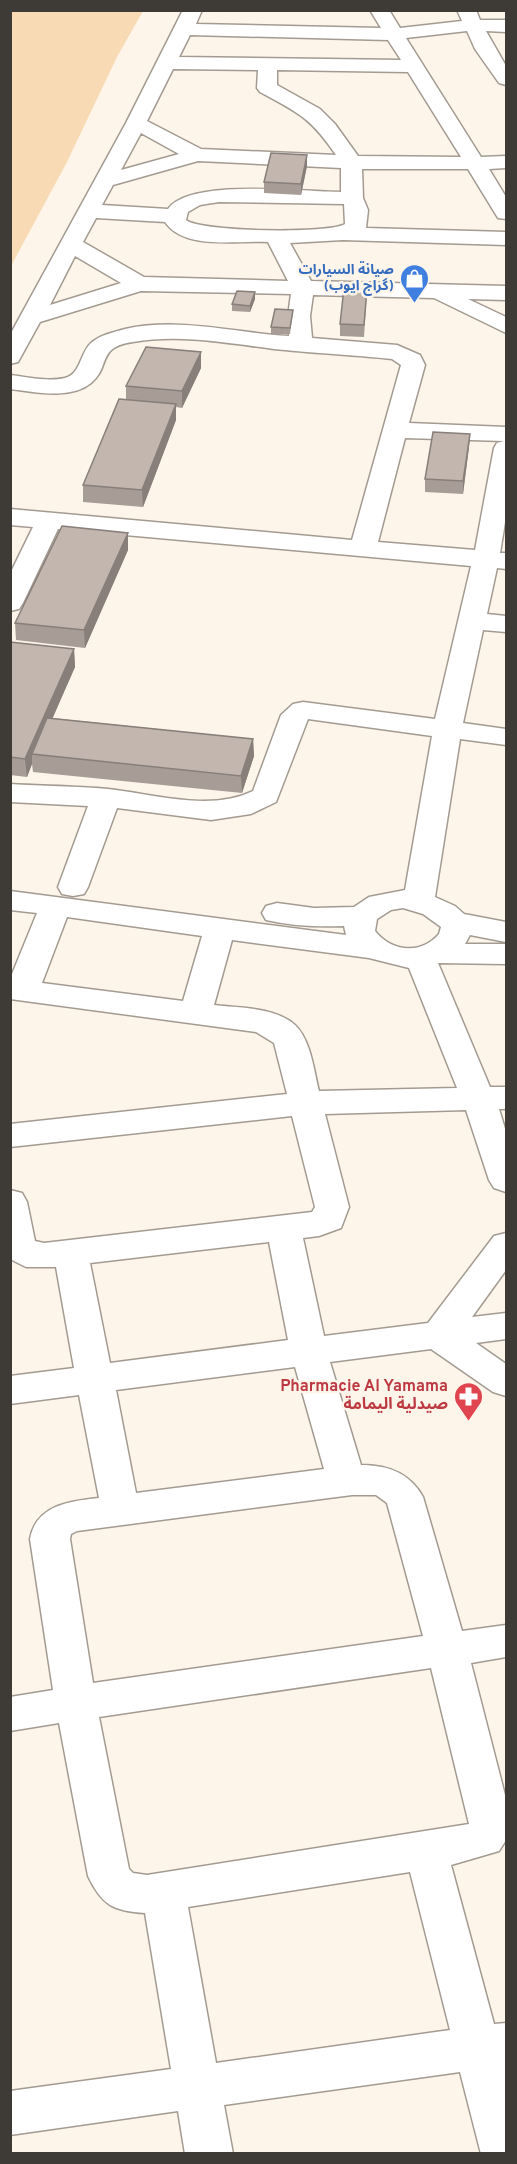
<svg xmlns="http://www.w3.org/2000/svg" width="517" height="2164" viewBox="0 0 517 2164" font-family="Overpass,'Noto Sans Arabic',sans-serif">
<rect width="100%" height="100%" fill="#fef5ea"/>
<!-- green -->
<path fill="#f8dbb4" d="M11 10 143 11 117 57 67 162 11 266Z"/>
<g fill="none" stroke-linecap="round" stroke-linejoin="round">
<defs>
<path id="minor" d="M183 10H202L196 24 381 28 370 10H389L400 28 462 21 457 10H476L480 20H506V32L486 31 506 66V85L499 83 475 49 467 31 406 38 481 157 506 156V168L489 169 506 197V219L498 218 468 169H362L363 198 368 210 366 228 506 232V245L343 240 290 243 311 281 506 286V300L468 299 506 317V333L434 298 313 295 310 316 312 338 397 345 420 355 425 365 409 423 506 427V516L500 553H506V569L497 568 487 614 506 616V632L483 630 463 723 506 729V745L460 739 435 897 455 906 464 914 506 922V942L470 935 465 944H506V964L438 963 490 1087H506V1109H499L506 1132V1192L494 1188 489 1180 466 1110 325 1114 349 1207 341 1228 319 1236 303 1238 324 1336 428 1323 494 1236 506 1233V1270L472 1317 506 1313V1339L476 1343 506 1364V1396L493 1392 431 1349 330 1362 361 1465C388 1465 410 1473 423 1497L462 1631 506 1625V1657L471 1663 506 1799V1840L499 1851 451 1865 494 2024 506 2023V2154H481L460 2072 224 2105 233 2154H185L178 2111 10 2135V2091L171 2069 145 1913C113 1911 102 1905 88 1876L59 1723 10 1731V1697L53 1690 30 1539C36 1505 70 1501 99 1498L79 1395 10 1404V1376L74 1368 56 1267H26L10 1259V1190L22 1193 27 1202 35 1241 44 1243 312 1212 315 1207 292 1116 10 1147V1124L287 1094 274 1043 256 1032 10 999V979L37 913 10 910V891L346 935 344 926C317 927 292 926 266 920L262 913 266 906 277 903 314 908 354 907 369 897 405 890 432 736 308 719 276 802 251 814 211 820 117 808 88 887 84 894 73 896 62 894 58 887 88 806 10 802V784C43 786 76 786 108 789 155 794 209 812 253 791L281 715 293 704 303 702 435 719 471 566 58 529 23 603 19 609 10 611V574L33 527 10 525V509L352 540 401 365 392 359C352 355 313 353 274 349 227 343 180 334 133 342 96 347 111 367 91 383 70 400 34 392 10 389V375C27 377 48 382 65 378 81 374 80 353 91 343 100 335 114 332 125 329 179 317 235 333 289 336L288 316 291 294 141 291 40 322 18 362 10 364V335L126 123ZM190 35 388 40 401 60 179 57ZM173 69 258 70 257 88 260 92C299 113 311 118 336 155L201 149 147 121ZM277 70 408 72 461 157 358 156 335 124 320 109 277 85ZM141 133 179 154 121 170ZM198 161 341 168V192C304 192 190 178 168 209L102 205 113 185ZM219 202 344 204 345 224C329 234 200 232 186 220L188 212 200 205ZM96 218 165 222C185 251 237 240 268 242L288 281 144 277 83 242ZM75 256 121 283 50 305ZM405 438 504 441 497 443 494 448 475 550 378 542ZM403 908 423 914 441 927 439 934C421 955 392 952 375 931L377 919 391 910ZM67 917 202 936 183 1001 42 983ZM232 940 369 958 409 968 457 1088 319 1091C314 1072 311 1040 295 1025 275 1007 239 1008 214 1005ZM269 1242 288 1340 110 1363 90 1263ZM295 1367 324 1469 136 1493 116 1390ZM352 1495H376L387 1503 423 1636 93 1683 70 1539 71 1534 77 1531ZM431 1668 469 1824 147 1875 133 1873 129 1869 99 1717ZM410 1872 450 2030 216 2063 188 1907Z"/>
</defs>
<!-- minor casing -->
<use href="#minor" stroke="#a39b91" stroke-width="3"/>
<!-- minor -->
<use href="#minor" fill="#fff" fill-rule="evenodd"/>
</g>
<!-- wall -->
<path fill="#a79d96" d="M307 155V166L301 195 264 193V182Z
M367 289 364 337 340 336V324Z
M255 299 250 312 232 311V304Z
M293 310 290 334H271V327Z
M201 352V368L182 408 176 407V420L143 507 83 502V485L126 400V386Z
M470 434 469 447 463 494 425 492V479Z
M128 533V550L85 648 16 640 15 623Z
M10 642 74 649 75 667 52 718 253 739 254 756 242 793 33 772 32 764 27 777 10 775Z"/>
<!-- shaded-wall -->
<path fill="#887f7a" d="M307 155V166L301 195V184Z
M255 292V299L250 312V306Z
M201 352V368L182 408V391Z
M176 404V420L143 507 142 490Z
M470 434 469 447 463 494V481Z
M128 533V550L85 648 84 630Z
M74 649 75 667 37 754H32V764L27 777 25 759Z
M253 739 254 756 242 793 241 776Z"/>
<!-- building -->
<path fill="#c2b6af" stroke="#887f7a" stroke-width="1.5" d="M271 153 307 155 301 184 264 182Z
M344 288 367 289 364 325 340 324Z
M237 291 255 292 250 306 232 304Z
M275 309 293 310 290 328 271 327Z
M146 347 201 352 182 391 126 386Z
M119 399 176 404 142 490 83 485Z
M433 432 470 434 463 481 425 479Z
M62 526 128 533 84 630 15 623Z
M10 642 74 649 25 759 10 757Z
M47 718 253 739 241 776 32 754Z"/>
<!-- icons -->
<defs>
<symbol id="shop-pin" viewBox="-11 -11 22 30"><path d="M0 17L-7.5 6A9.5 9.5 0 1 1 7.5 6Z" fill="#3f7fe0" stroke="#fef5ea"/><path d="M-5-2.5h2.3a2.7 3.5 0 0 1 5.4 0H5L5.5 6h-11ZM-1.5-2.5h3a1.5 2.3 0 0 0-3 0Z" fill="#fff"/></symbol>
<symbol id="pharmacy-pin" viewBox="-11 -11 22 30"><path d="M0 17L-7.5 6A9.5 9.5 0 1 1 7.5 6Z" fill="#e0444e" stroke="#fef5ea"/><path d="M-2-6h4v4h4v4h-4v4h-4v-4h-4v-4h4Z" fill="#fff"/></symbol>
</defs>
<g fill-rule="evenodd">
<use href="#shop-pin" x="398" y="262" width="33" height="45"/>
<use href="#pharmacy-pin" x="452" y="1380" width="33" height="45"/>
</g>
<g text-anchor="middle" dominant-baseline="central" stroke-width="5" stroke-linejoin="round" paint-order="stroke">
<!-- far-shop labels -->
<g font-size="14" font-weight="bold" fill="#366cbe" stroke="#fef5ea" text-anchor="end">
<text x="394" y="270">صيانة السيارات<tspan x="394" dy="16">(گراج ايوب)</tspan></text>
</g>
<!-- health labels -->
<g font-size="16" font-weight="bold" fill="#be3a42" stroke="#fef5ea" text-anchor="end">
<text x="448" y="1387">Pharmacie Al Yamama<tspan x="448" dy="18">صيدلية اليمامة</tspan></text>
</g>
</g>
<!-- border -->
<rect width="517" height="2164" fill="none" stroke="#3e3a36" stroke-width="24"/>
</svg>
